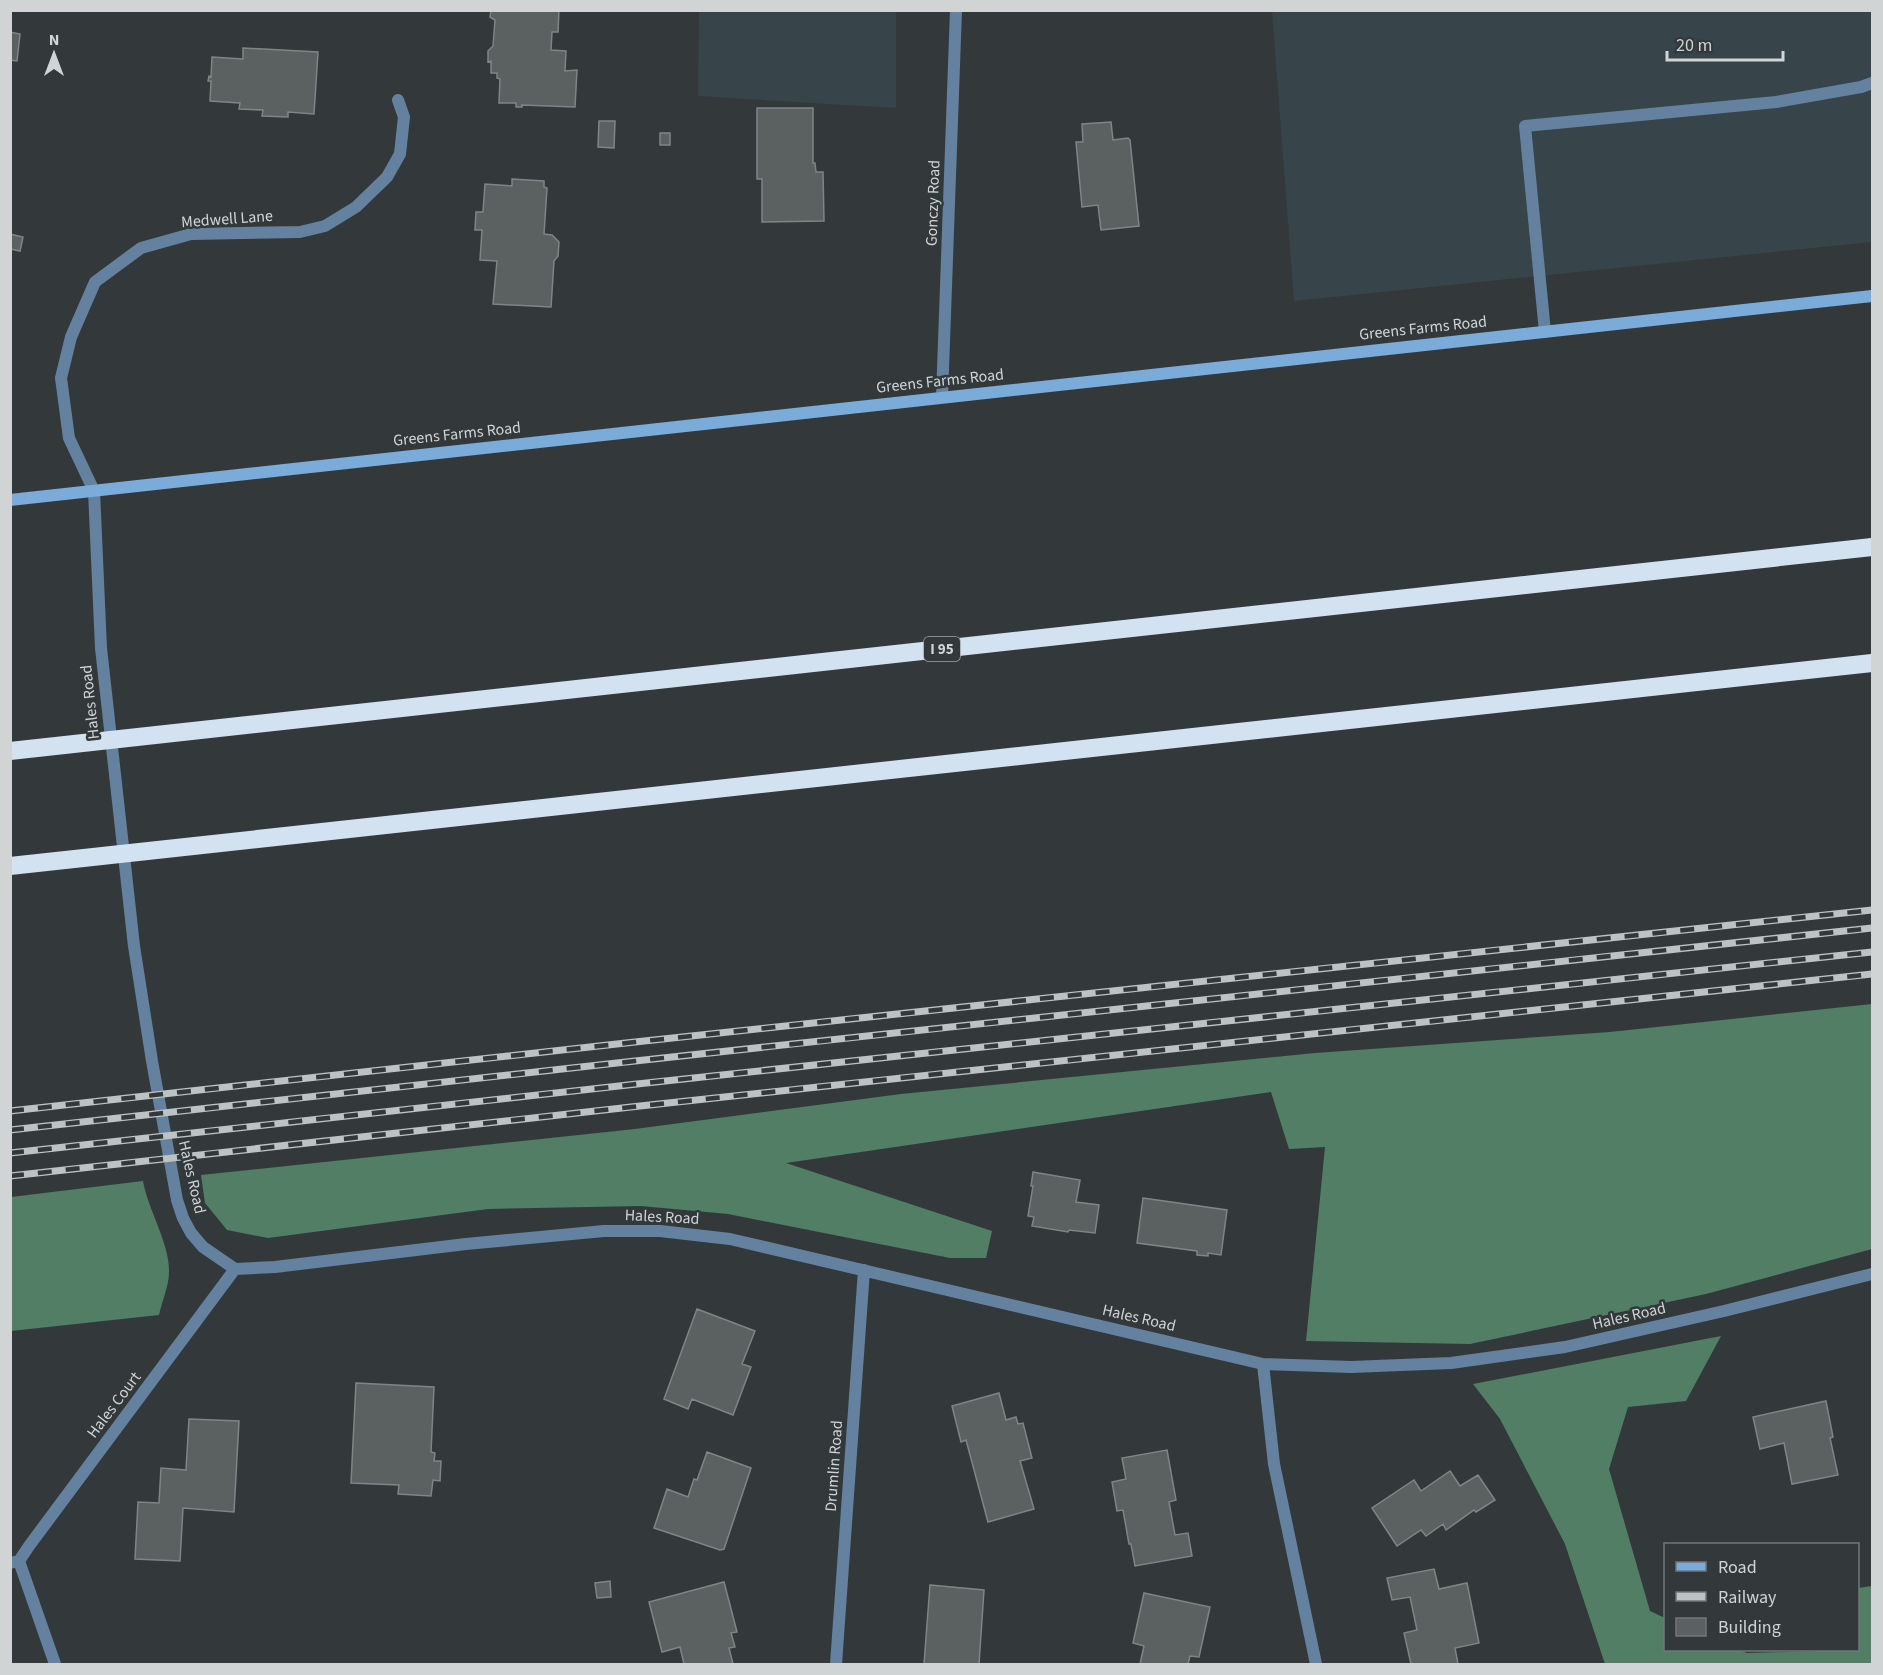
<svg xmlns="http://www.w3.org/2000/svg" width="1883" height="1675" viewBox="0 0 1883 1675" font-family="'Source Sans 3',sans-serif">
<rect width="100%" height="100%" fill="#33393b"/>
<!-- built -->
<path fill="#374449" d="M699 11H896V108L698 96Z
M1272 11H1872V242L1294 301Z"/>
<!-- forest -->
<path fill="#517e64" d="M1872 1004V1249L1706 1294 1470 1344 1306 1341 1325 1147 1289 1149 1271 1092 786 1163 992 1231 986 1258H950L728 1214 641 1206 488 1209 268 1238 227 1230 205 1203 201 1175 635 1129 901 1094 1315 1053 1610 1032Z
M143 1181C148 1210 170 1244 169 1272 169 1286 162 1301 159 1315L11 1331V1197Z
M1721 1336 1686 1401 1628 1407 1609 1469 1650 1611 1665 1618 1666 1650H1738L1747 1653 1858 1650V1588L1872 1586V1664H1605L1565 1544 1500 1419 1473 1384Z"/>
<!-- building -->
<path fill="#5a6160" stroke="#7e8685" stroke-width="1.5" d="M491 10H559L558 32H552L551 50 566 51 565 71 577 70 575 107 522 105V107H516V103H499L500 79 497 78V73H491V61L488 62V51L493 46 495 20 490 17Z
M10 32 20 34 17 61 10 60Z
M243 48 318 52 314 114 288 112V117L262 116 263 110 239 109 240 103 210 101 211 81H208L209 76 211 77 212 57 243 59Z
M757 108H813V163H815L816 172H823L824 221 762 222V179H757Z
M599 121H615L614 148 598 147Z
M1111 122 1113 140 1128 138 1130 140 1139 226 1101 230 1098 205 1082 207 1076 142H1083L1082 124Z
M660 133H670V145H660Z
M512 179 544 181V187L547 188 544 234 552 235 559 242 558 256 554 261 551 307 493 304 497 261 480 260 482 230H475L476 212H483L485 184 512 186Z
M10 234 23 237 20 251 10 249Z
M1033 1172 1080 1180 1076 1202 1099 1205 1095 1233 1069 1230 1068 1232 1032 1226 1034 1217 1028 1216 1033 1186H1031Z
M1143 1198 1227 1210 1221 1255 1208 1253V1256L1197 1255V1251L1137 1243Z
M697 1309 755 1331 742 1364 751 1367 733 1415 692 1399 688 1409 664 1399Z
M356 1383 434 1387 431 1452 435 1453 434 1461H441L440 1481 433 1480 431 1496 398 1494 399 1485 351 1483Z
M999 1393 1006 1420 1016 1417 1018 1424 1023 1423 1032 1458 1020 1461 1034 1509 988 1522 966 1440 961 1442 952 1406Z
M1826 1401 1833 1437 1830 1438 1838 1475 1792 1484 1784 1443 1760 1449 1753 1417Z
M189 1419 239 1421 234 1512 183 1508 180 1561 135 1559 138 1502 159 1503 161 1468 186 1470Z
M1167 1450 1176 1500 1169 1502 1175 1535 1188 1533 1192 1556 1135 1566 1131 1544H1129L1123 1510 1117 1511 1112 1482 1126 1479 1122 1458Z
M707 1452 751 1468 724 1549 720 1550 654 1528 667 1489 688 1497 694 1479 697 1480Z
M1450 1471 1460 1486 1478 1475 1495 1500 1476 1512 1474 1510 1446 1530 1443 1524 1426 1536 1421 1530 1397 1546 1372 1508 1414 1480 1421 1491Z
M1434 1569 1439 1589 1467 1583 1479 1643 1455 1648 1458 1664H1411L1404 1633 1417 1630 1410 1597 1392 1600 1387 1578Z
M610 1581 611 1597 597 1598 595 1583Z
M724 1582 737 1632 731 1633 735 1647 729 1648 733 1664H684L680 1647 662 1652 649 1602Z
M930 1585 984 1590 979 1664H924Z
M1144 1593 1210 1607 1199 1657 1190 1656 1188 1664H1140L1144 1646 1133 1643Z"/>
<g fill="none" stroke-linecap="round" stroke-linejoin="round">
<!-- lane -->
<path stroke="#64829f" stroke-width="12" d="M1545 332 1525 126 1776 102 1861 87 1872 83"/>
<!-- street -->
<path stroke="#64829f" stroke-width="12" d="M398 100 404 117 400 154 387 177 356 207 325 226 300 232 191 234 141 248 95 282 71 337 61 378 69 438 94 491 101 648 134 946 152 1061 177 1200 183 1218 191 1233 203 1247 235 1269 275 1267 466 1244 604 1231H660L730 1239 1263 1364 1351 1367 1451 1363 1565 1347 1724 1311 1872 1274
M942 397 956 10
M1263 1364 1274 1464 1316 1664
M19 1561 55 1664
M10 1563 19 1561 29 1546 235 1269
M836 1664 864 1270"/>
<!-- secondary -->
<path stroke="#7aabd9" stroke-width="12" d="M10 500 1872 296"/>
<!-- highway -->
<path stroke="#d3e2f0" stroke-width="18" d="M10 751 1872 547
M10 866 1872 663"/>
<defs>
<path id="rail" d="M10 1111 635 1042 1872 910
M10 1130 635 1061 1872 928
M10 1153 637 1084 1872 952
M10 1176 640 1106 1872 974"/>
</defs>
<!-- rail casing -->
<use href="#rail" stroke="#bdc2c3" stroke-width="7"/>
<!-- rail -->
<use href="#rail" stroke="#33393b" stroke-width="4.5" stroke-dasharray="14" stroke-linecap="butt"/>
</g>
<g text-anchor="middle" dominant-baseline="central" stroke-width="5" stroke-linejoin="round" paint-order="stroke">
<!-- shield labels -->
<rect fill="#33393b" stroke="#a1a6a7" stroke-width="1.5" x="924" y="637" width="36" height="24" rx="4.5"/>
<g font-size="15" font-weight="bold" fill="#d0d4d5">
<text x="942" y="649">I 95</text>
</g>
<!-- street labels -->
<g font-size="16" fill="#d0d4d5" stroke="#33393b">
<text transform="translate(933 203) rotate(-88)">Gonczy Road</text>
<text transform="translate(227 219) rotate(-4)">Medwell Lane</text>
<text transform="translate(1423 328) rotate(-6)">Greens Farms Road</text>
<text transform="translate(940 381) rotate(-6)">Greens Farms Road</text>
<text transform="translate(457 434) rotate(-6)">Greens Farms Road</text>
<text transform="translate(90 702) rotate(-96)">Hales Road</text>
<text transform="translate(192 1177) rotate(77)">Hales Road</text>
<text transform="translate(662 1217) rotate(3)">Hales Road</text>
<text transform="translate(1629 1316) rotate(-13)">Hales Road</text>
<text transform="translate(1139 1318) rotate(13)">Hales Road</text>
<text transform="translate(114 1405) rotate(-53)">Hales Court</text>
<text transform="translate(834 1466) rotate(-86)">Drumlin Road</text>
</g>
</g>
<!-- border -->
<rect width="1883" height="1675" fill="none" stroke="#d0d4d5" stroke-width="24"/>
<!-- legend -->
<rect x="1664" y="1543" width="195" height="108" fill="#33393b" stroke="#727779" stroke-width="1.5"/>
<rect x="1676" y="1562" width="30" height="9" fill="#7aabd9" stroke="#727779" stroke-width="1.5"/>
<text x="1718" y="1573" font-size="18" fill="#d0d4d5">Road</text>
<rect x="1676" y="1592" width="30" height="9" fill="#bdc2c3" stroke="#727779" stroke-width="1.5"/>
<text x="1718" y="1603" font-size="18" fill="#d0d4d5">Railway</text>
<rect x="1676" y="1618" width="30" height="18" fill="#5a6160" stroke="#727779" stroke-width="1.5"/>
<text x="1718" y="1633" font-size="18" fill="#d0d4d5">Building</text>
<!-- north arrow -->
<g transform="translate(54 54)" stroke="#33393b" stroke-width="4.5" paint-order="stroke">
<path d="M0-4.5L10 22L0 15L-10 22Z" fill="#d0d4d5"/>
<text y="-9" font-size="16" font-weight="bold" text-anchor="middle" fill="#d0d4d5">N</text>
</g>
<!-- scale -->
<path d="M1667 51v9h116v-9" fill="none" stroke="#d0d4d5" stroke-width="3"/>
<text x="1676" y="51" font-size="18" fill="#d0d4d5" stroke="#33393b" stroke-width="4.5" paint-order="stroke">20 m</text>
</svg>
